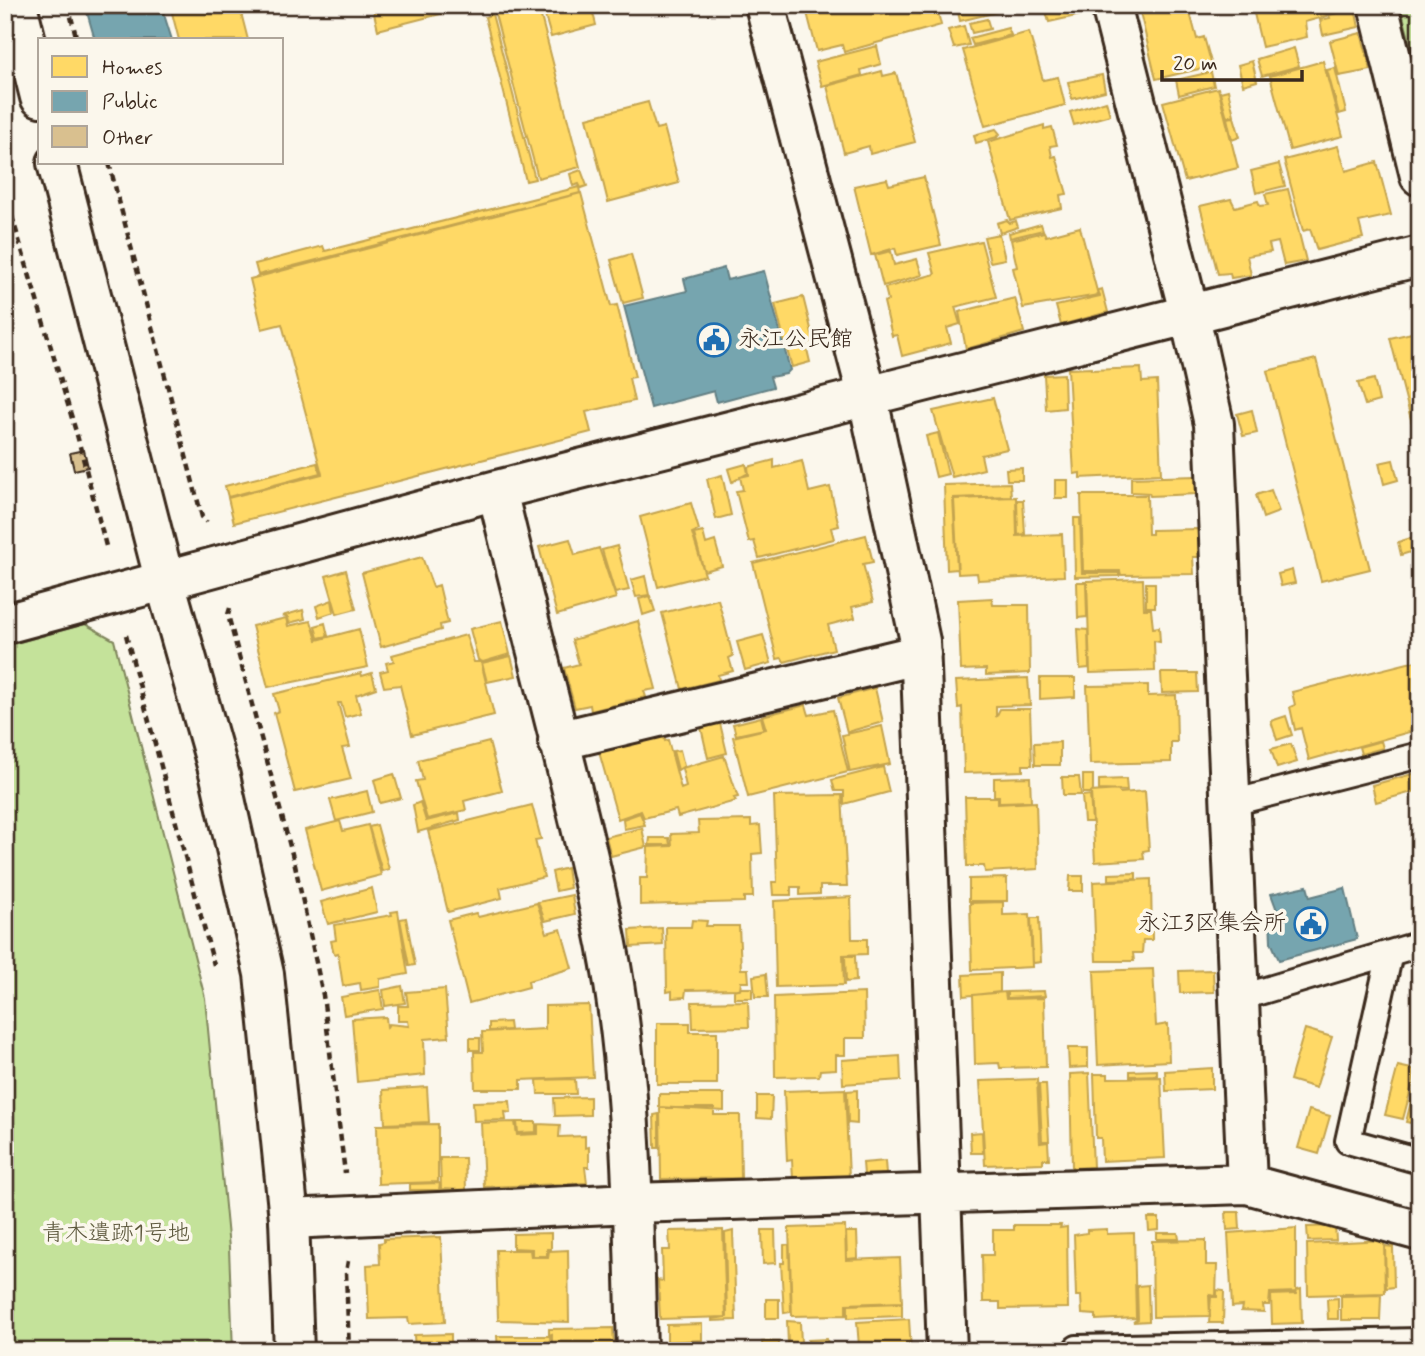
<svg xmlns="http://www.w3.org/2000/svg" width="1425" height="1356" viewBox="0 0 1425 1356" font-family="Mynerve,'Klee One',sans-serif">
<rect width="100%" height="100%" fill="#fbf7ec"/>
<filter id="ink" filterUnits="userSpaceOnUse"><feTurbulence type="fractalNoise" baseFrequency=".0143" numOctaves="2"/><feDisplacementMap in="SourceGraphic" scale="14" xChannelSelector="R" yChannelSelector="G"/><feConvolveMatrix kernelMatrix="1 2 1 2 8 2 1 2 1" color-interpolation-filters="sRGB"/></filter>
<g filter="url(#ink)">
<!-- green -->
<path fill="#c4e29a" stroke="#80865c" stroke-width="2" d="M1400 5H1420V79Z
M85 624 114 640 205 998 229 1248 233 1351H5V646Z"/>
<!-- homes -->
<path fill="#ffd966" stroke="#c4a450" stroke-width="2" d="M170 5H239L248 40H179Z
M372 5H446L448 12 378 30Z
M526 5H538L580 167 538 178 495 14Z
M542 5H591L596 25 551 37Z
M805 5H879L882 15 893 12 892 5H936L941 25 844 52 842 45 817 51Z
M986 5H999L1001 11 960 21 958 12Z
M1044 5H1083L1085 14 1049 22Z
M1188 5 1197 39 1204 37 1212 66 1156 79 1139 8Z
M1252 5H1325L1327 16 1305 22 1307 37 1262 47Z
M1355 9 1359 27 1323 35 1320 20 1330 18 1329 15Z
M492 14 535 179 526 181 485 17Z
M987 19 990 29 972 33 969 23Z
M964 26 969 45 954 48 948 30Z
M1008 28 1011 35 973 45 970 38Z
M1029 32 1043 80 1058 77 1065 105 985 126 963 50Z
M1361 33 1371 70 1339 76 1330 41Z
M877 46 881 64 861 70 862 75 822 86 815 62Z
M1294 48 1299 66 1262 76 1257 59Z
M1252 61 1257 81 1243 85 1238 65Z
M1323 61 1343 136 1290 150 1270 76Z
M1335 68 1346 112 1339 114 1327 70Z
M882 71 883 76 896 73 915 142 870 154 869 146 844 153 827 86Z
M1211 72 1214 86 1179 95 1176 80Z
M1102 75 1105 91 1072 99 1068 82Z
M1218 88 1238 168 1185 181 1163 102Z
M1228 90 1234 115 1227 117 1220 92Z
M1106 101 1110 115 1074 125 1070 112Z
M648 102 656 129 664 127 679 183 608 202 587 118Z
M1234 117 1240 137 1232 140 1227 118Z
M1044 125V129L1052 127 1057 145 1050 146 1052 157 1056 156 1067 194 1060 195 1062 208 1010 220 988 142Z
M996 129 1000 134 997 137 976 143 974 135Z
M1338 146 1346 171 1377 162 1391 215 1359 222 1363 238 1317 250 1310 229 1303 231 1284 160Z
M1279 164 1285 186 1256 193 1251 171Z
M581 170 587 186 581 188 579 184 573 186 570 174Z
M924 177 941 245 897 255 895 248 871 255 854 186 887 179 889 185Z
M579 187 580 193 258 275 255 264 323 246 325 251Z
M1288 189 1306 261 1284 265 1278 242 1269 244 1271 252 1247 256 1251 275 1231 278 1230 273 1218 274 1200 206 1231 199 1235 207 1258 201 1260 206 1268 205 1265 194Z
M581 193 611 306 617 305 635 377 629 378 634 401 586 412 591 432 234 523 228 498 322 474 282 324 262 329 250 279Z
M1007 220 1009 223 1016 221 1018 227 1000 233 997 223Z
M1041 224 1043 230 1010 238 1009 233Z
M1080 227 1098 295 1023 308 1013 268 1017 267 1011 240 1044 232 1046 236Z
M999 234 1005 259 990 262 984 237Z
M981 241 996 297 955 307 960 324 947 328 951 343 902 356 897 335 892 336 884 302 888 300 885 288 935 274 929 253Z
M891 251 894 265 917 259 922 275 883 286 875 255Z
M631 254 643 298 623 303 611 260Z
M1102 289 1108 312 1061 325 1056 306 1100 296 1098 290Z
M803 297 814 341 786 348 775 304Z
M1015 298 1024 332 966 349 959 312Z
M1420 331V454L1390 338Z
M806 345 810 362 792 367 787 350Z
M1316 359 1370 569 1321 581 1267 371Z
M1091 368V370L1141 368 1142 382 1157 381 1161 474 1080 478V473L1074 474 1068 369Z
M1064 374 1065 408 1046 410 1044 375Z
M1374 379 1379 401 1365 405 1358 383Z
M993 398 1007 449 981 455 984 469 952 477 933 411Z
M1252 410 1257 433 1243 436 1237 414Z
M938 433 948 474 936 477 926 436Z
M774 460V468L802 461 809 492 830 487 839 526 831 528 834 539 759 558 754 541 749 542 736 491 743 490 740 477 749 475 748 467Z
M1393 460 1398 480 1384 484 1379 463Z
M317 463 320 473 228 497 225 486Z
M746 464 748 473 732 482 728 469Z
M1022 468V480H1007L1006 469Z
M722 475 731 515 716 519 707 479Z
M1195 476 1196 494 1150 496 1149 493 1131 492V478Z
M1055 480H1068V498H1055Z
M1010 483 1011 496 953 498 957 569 947 570 944 485Z
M1271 490 1279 512 1263 518 1256 495Z
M1081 495H1147L1148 534H1152V530L1198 529 1199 557H1193L1194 574 1121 575 1120 571H1083Z
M1016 497 1017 536 1062 534 1064 576 978 580 977 573 958 574 954 499Z
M1017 500H1023L1025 534 1018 535Z
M691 503 699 530 692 533 705 575 658 587 640 517Z
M1074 518H1080L1082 573H1119V576L1075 577Z
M703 532 706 544 715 541 722 566 704 571 694 534Z
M866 535 873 562 863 564 873 602 852 607 855 618 828 625 834 649 784 662 782 658 777 659 753 563Z
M1414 537 1417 550 1401 555 1398 542Z
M570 539 575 555 599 548 616 598 557 615 539 547Z
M617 546 629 590 615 593 602 550Z
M422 557 433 587 439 585 448 623 440 625 441 630 381 647 362 573Z
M346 570 356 609 337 614 326 576Z
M1292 570 1295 583 1281 586 1278 574Z
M645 576 649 595 636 597 631 580Z
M1143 579 1144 609H1151L1153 628 1159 627 1160 642 1154 641 1155 671 1090 673 1087 581Z
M1077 582H1086L1087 617 1078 618Z
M1146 583H1155V607H1146Z
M650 596 655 611 643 615 639 599Z
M992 598 993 605H1029L1030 673 986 675V669L961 670 958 600Z
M718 599 733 656 729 658 733 671 718 675 719 680 682 689 662 613Z
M332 600 334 612 319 617 316 606Z
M303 610 305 619 289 623 288 617 282 616Z
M286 618 288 626 311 621 317 640 359 629 368 667 268 687 252 626Z
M502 621 510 654 483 662 478 660 470 629Z
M638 621 656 689 644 691 646 697 626 701 628 706 616 710 614 705 591 711 590 705 575 708 564 668 579 664 572 640Z
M325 623 328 636 318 638 315 626Z
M1078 629 1088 630 1089 668 1080 669Z
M466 635 474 662H481L494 715 412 735 400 685 384 687 380 672 388 670 386 663 394 661 392 655Z
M763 635 771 663 745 670 737 642Z
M511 656 516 676 487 682 482 663Z
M1420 660V729L1309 760 1301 728 1295 730 1290 707 1295 705 1292 692Z
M361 673 362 676 372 673 376 688 356 695 361 713 345 717 341 703H338L350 747 342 748 351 779 295 792 274 713 279 711 274 694Z
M1161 673H1197L1198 692 1162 693Z
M1028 678 1030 705 996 706V717L1000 709H1030L1032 765H1023V771L964 773 962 707 958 708 956 681Z
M1040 678H1075V697L1040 699Z
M1148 685V696L1176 695 1177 742H1171V762L1090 764 1087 686Z
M875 688 883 722 847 732 838 698Z
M806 705 809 715 833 710 848 772 748 797 733 737 766 729 762 716Z
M1286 716 1292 735 1277 740 1271 721Z
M761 717 764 729 736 735 733 724Z
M719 719 727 753 708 758 700 723Z
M882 726 890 764 850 772 842 735Z
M663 734 665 741 668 740 681 789 686 787 682 768 724 756 738 797 734 798 736 801 678 817 676 810 644 818 641 811 618 819 599 752Z
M1381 741 1383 748 1361 754 1359 747Z
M489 742 502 791 464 801 466 810 427 819 416 781 423 780 418 760Z
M1060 742V765H1035L1034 743Z
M1291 744 1297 762 1277 768 1271 749Z
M680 750 684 766 678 770 673 751Z
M883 767 889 792 844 804V791H835L832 780Z
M1420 772V790L1376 802 1372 785Z
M394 774 401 798 380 803 374 780Z
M1083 775H1093V790L1090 793H1083Z
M1030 777 1031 801 999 802V796H994V778Z
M1062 777H1079L1081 795H1063Z
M1126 779 1127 791 1099 790V780Z
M1119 790 1120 793 1145 791 1149 850 1143 851 1144 859 1095 862 1091 792Z
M367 791 372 812 336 821 330 800Z
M842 795 847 886H820V894L800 895V887H791V895H773L772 882H777L774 796Z
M1090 795 1092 822H1084L1082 796Z
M965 797H998V804L1036 802 1038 869 985 872 984 866H967Z
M420 802 426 821 459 813 460 820 418 832 413 805Z
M532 805 541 839 535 840 544 877 500 888 502 898 448 912 428 831Z
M640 813 645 825 624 829 623 819Z
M751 820V826L760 825 762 853 752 854 753 897H744V902L640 905V878H647L648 847 672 846 671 834 699 833 698 821Z
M340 821 343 831 368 825 381 875 321 891 305 830Z
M377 825 389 869 382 871 369 827Z
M642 828 646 847 611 856 606 837Z
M650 838H669L670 845H649Z
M567 868 570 888 556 891 552 872Z
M1136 873V879L1109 880V874Z
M1070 876H1083V891H1069Z
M1007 878V901H969V879Z
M1151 879 1152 940H1143L1142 953H1133L1134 961H1096L1093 882Z
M372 888 377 912 328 924 321 902Z
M572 895 575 914 545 921 538 902Z
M851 897 852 939H867V954L843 955 844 985 776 987 774 901Z
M1003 902V915L1030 914 1032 967 972 970 970 903Z
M537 903 547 933 561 929 572 968 528 981 529 987 469 1003 448 920 476 913 478 917Z
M398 911 408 974 380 979V987L361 990 360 983 343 986 338 953 334 954 331 941 336 940 334 925 392 915 391 912Z
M406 918 415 965 409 966 400 919Z
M1031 918H1039L1041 962 1033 963Z
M692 920 707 921 706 926H739L741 969H748L749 982H741L740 989 686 990 685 997 672 998V991L667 992 666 927H691Z
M662 928 663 945 631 947 630 930Z
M845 956H855L856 981 846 982Z
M1153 969 1156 1026 1168 1024 1169 1061 1098 1065 1094 971Z
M1213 970 1214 992 1180 993 1179 971Z
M1000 973V992L964 996 963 975Z
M766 974 768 997H755L753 976Z
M402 986 405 1003 385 1006 383 990Z
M742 988H752V998H734V990Z
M445 989 449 1037 424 1039 425 1075 357 1082 352 1019 386 1017 387 1027 389 1024 409 1026 408 1021H398V1006H408L406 992Z
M380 990 383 1009 344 1015 341 997Z
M1044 991 1045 996 1007 998V992Z
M1005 992 1006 999 1044 998 1046 1067 1000 1068 999 1063 975 1064 973 995Z
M864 993 865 1038H845V1055H836V1069L820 1070 819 1076 775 1077 774 997Z
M748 1001 749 1027 693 1028 692 1002Z
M589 1005 593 1077 521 1080V1089H475L474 1052H483L482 1032 545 1029V1006Z
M509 1022 510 1030 489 1031V1023Z
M657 1023H690V1032H717V1084H657Z
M1305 1029 1332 1037 1316 1088 1290 1080Z
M470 1038H480V1050H470Z
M1068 1048H1088V1067L1069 1068Z
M900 1056 901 1080 843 1084 842 1060Z
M1420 1065V1125L1406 1122Z
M1398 1066 1416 1070 1403 1119 1385 1115Z
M1212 1068V1089L1166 1091 1165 1071Z
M1157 1070V1075L1130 1076V1071Z
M1089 1073 1093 1167 1072 1168 1070 1074Z
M1094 1074H1108V1078L1161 1077 1165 1158 1102 1161 1101 1138H1096Z
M575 1079 576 1094H538L537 1080Z
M1037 1079 1040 1143 1048 1142 1049 1159H1043V1163L985 1165 980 1081Z
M1039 1084H1046L1049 1141H1042Z
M427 1087 429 1122 385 1124 383 1090Z
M845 1089 849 1177 793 1179 792 1160 787 1161 784 1091Z
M857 1090V1124L848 1123 847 1091Z
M659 1094H724V1111L659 1107Z
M757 1096H772L771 1119 757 1118Z
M590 1097V1115L555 1116 554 1098Z
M510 1101 511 1113 505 1112 506 1120 474 1121 473 1102Z
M660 1108H714V1115H740L741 1178 661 1179Z
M1309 1110 1330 1116 1319 1154 1298 1148Z
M659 1114V1148H655L654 1115Z
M515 1122 517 1135 538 1134V1124L560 1125 559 1137 585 1136V1148L589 1147V1167H585L587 1183 484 1187 481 1123Z
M517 1122H536V1132L518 1133Z
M438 1124V1182L378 1184 377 1125Z
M982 1132 983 1153H971L970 1133Z
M440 1158H465L466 1190 441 1189Z
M885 1161 886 1174 864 1175 863 1163Z
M440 1183 439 1190H410V1184Z
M1226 1212H1239L1240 1229 1227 1230Z
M1148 1218H1159V1230L1149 1231Z
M1014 1225H1061L1060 1228 1067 1227 1068 1308 1000 1309V1302H983L982 1255H993V1230H1014Z
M845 1226 846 1260 900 1258 902 1302 846 1304V1315L792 1316 789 1228Z
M1335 1226 1336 1240 1308 1241 1307 1227Z
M1296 1228V1292L1270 1293 1269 1305H1263L1264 1312 1241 1311 1242 1306 1232 1307 1228 1233Z
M1107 1229V1234L1134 1233 1136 1318 1096 1320V1315L1082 1314 1081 1296H1076L1074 1235 1087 1233V1230Z
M723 1230 726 1317 660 1319 658 1280 663 1281 662 1250H670L669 1231Z
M762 1230H775L776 1263 763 1264Z
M733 1231 736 1320 712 1321V1319L727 1317 725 1233Z
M846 1232H857L858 1258 847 1259Z
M551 1233V1249H547V1256H532V1249L513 1248V1234Z
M1157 1233H1178L1179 1239H1157Z
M441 1237 445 1322 409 1324 408 1318 369 1319 367 1265 380 1264 379 1243 384 1242V1239Z
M1206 1240V1265H1217L1216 1296 1209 1295 1210 1316 1153 1317 1152 1241Z
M1384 1240 1385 1293 1308 1295 1307 1244Z
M789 1244 791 1312 784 1313 781 1263H784V1245Z
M1385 1246 1393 1247 1394 1287 1386 1288Z
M496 1250H530L531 1257H548L549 1251 568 1250 569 1322 498 1320Z
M1148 1285 1149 1321 1133 1322 1138 1319 1137 1286Z
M1301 1289 1302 1323 1272 1324 1271 1295 1296 1294 1297 1290Z
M1217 1290 1224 1291 1223 1323H1209L1211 1297H1217Z
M1381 1295 1380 1320H1341V1296Z
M1338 1298V1319H1328L1327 1299Z
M766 1299H779V1318H766Z
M902 1303V1316L848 1318V1305Z
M909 1319 911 1351H799L859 1346 857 1322Z
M787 1321 800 1322 801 1343 788 1344Z
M702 1324V1340L667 1342V1325Z
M613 1328 614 1348 552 1349V1334L549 1335V1329Z
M451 1334V1351H415L414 1335Z
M497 1336H550L551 1351H498Z
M827 1339 828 1346 808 1347V1340Z
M701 1342V1351H668V1344Z
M762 1342H779V1351H763Z"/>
<!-- public -->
<path fill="#76a5af" stroke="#648084" stroke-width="2" d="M85 5H161L172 40H95Z
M724 268 727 280 764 271 790 370 786 374 770 377 773 387 717 402 714 391 651 408 624 306 687 291 684 279Z
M1307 886 1310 897 1345 888 1357 939 1279 960 1271 942 1270 917 1278 913 1271 894Z"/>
<!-- building -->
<path fill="#d9c08f" stroke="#3b2a1e" stroke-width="2" d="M84 450 88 467 74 470 70 453Z"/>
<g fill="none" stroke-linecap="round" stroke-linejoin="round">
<defs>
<path id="service" d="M1232 803 1420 755
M1390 953 1348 1141 1420 1161
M1239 998 1420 944
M1077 1348 1420 1341"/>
<path id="minor" d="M765 5 867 394 920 641 947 1351
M1111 5 1189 312 1214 424 1247 1184
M1378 5 1420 176
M497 490C532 641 576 791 607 944 633 1077 633 1216 637 1351
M5 624 497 490 1420 256
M558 741 921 654
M289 1219 632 1203 1247 1184 1420 1231"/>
<path id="tertiary" d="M17 5 40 97
M57 163 165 582 220 776 264 974 289 1219 294 1351"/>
</defs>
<!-- service casing -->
<use href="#service" stroke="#3b2a1e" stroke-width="30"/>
<!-- minor casing -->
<use href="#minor" stroke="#3b2a1e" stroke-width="44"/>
<!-- tertiary casing -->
<use href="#tertiary" stroke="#3b2a1e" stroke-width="44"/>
<!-- path -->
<path stroke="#3b2a1e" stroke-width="4.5" stroke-dasharray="7 5" stroke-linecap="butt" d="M68 5 77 40
M109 163 202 517 207 522
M5 193 77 435 107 550
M230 608 228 615 295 865 323 995 345 1173
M126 635 214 965
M348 1261 346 1272 349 1351"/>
<!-- service -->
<use href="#service" stroke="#fbf7ec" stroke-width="24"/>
<!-- minor -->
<use href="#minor" stroke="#fbf7ec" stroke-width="38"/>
<!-- tertiary -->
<use href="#tertiary" stroke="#fbf7ec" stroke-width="38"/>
</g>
</g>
<!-- icons -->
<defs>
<symbol id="civic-ring" viewBox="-11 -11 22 22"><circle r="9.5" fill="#fbf7ec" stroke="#1f6fb2" stroke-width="1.5"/><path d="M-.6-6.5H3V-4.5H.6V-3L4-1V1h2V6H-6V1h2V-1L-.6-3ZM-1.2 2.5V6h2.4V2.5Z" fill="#1f6fb2"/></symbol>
</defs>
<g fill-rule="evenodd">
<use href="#civic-ring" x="695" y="321" width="38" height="38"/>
<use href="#civic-ring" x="1292" y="905" width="38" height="38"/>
</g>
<g text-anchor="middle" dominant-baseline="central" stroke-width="7" stroke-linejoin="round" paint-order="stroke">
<!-- poi labels -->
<g font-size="23" fill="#3b2a1e" stroke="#fbf7ec" text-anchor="start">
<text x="738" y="340">永江公民館</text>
<text x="1286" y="924" text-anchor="end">永江3区集会所</text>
</g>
<!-- park labels -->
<g font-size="23" fill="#5d583d" stroke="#fbf7ec">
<text x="116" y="1234">青木遺跡1号地</text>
</g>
</g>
<!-- margin -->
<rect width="1425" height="1356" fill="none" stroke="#fbf7ec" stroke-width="28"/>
<rect x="14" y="14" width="1397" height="1328" fill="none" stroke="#3b2a1e" stroke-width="2.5" filter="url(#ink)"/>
<!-- legend -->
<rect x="38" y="38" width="245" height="126" fill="#fbf7ec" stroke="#aea59a" stroke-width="2"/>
<rect x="52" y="56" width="35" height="21" fill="#ffd966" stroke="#aea59a" stroke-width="2"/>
<text x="102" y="74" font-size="21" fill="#3b2a1e">Homes</text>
<rect x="52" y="91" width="35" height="21" fill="#76a5af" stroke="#aea59a" stroke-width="2"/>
<text x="102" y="108" font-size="21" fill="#3b2a1e">Public</text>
<rect x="52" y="126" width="35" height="21" fill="#d9c08f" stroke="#aea59a" stroke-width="2"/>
<text x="102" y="144" font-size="21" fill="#3b2a1e">Other</text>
<!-- scale -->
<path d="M1162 70v10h140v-10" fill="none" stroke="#3b2a1e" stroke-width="3.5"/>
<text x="1173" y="70" font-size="21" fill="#3b2a1e" stroke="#fbf7ec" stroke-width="5" paint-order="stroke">20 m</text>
</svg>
